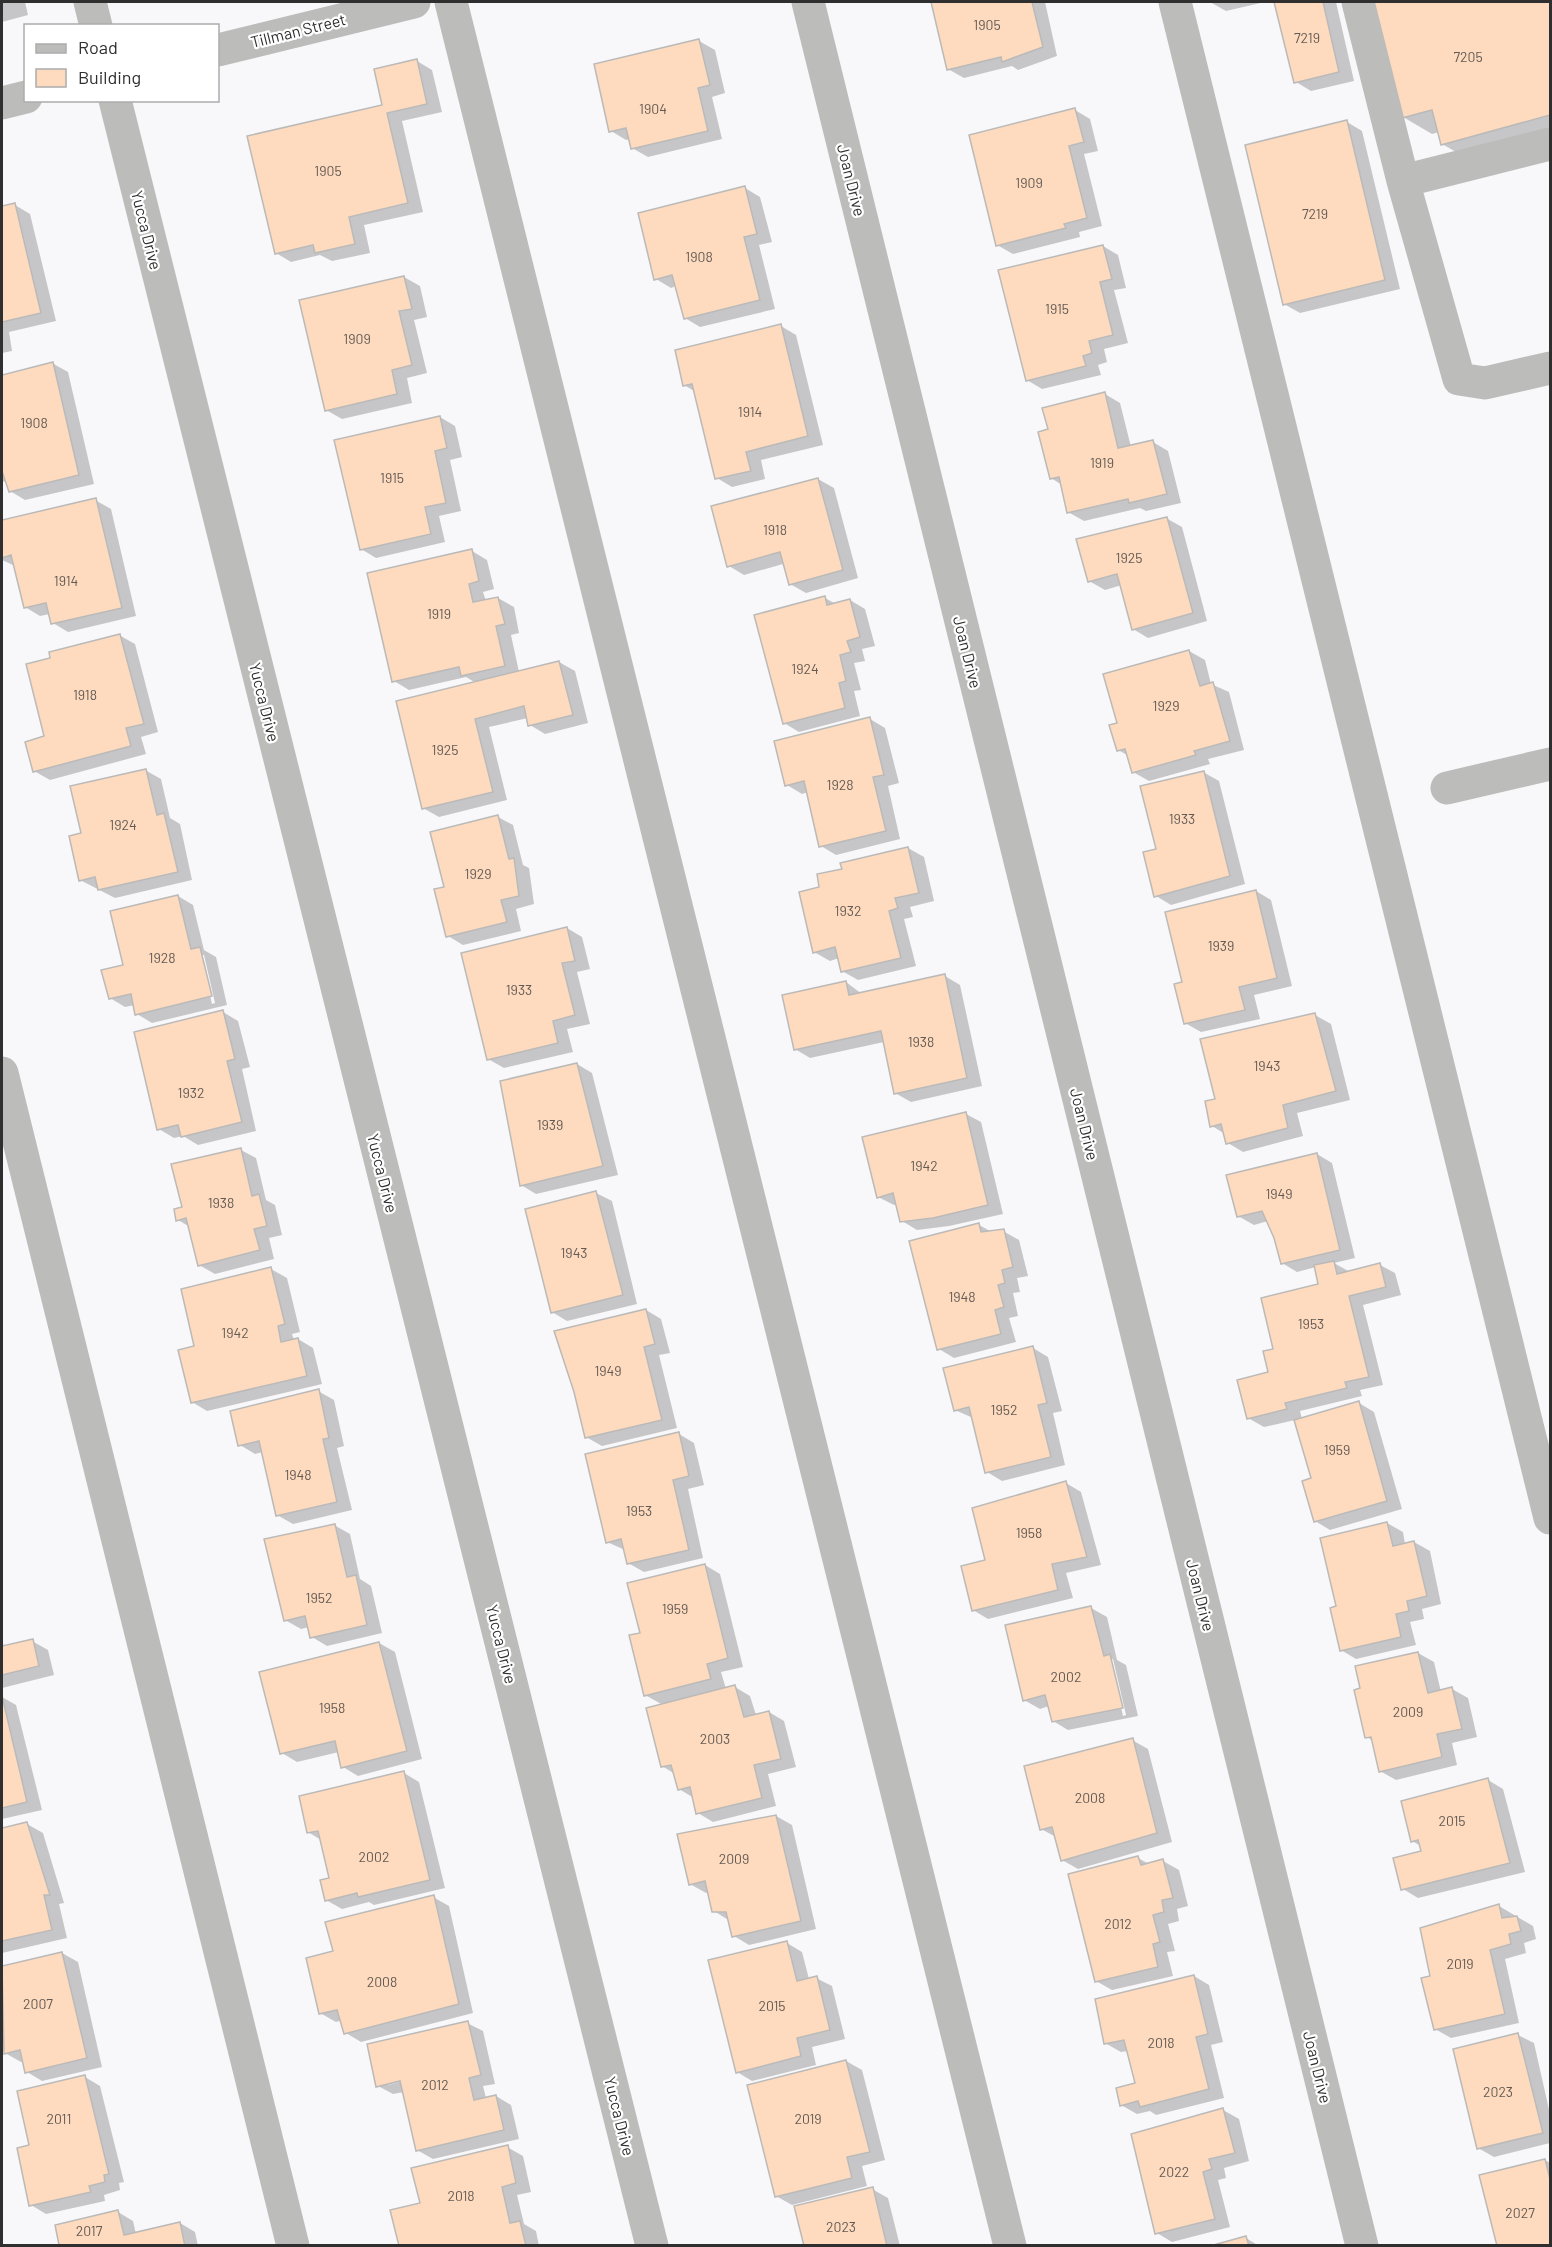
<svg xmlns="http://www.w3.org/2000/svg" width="1552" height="2247" viewBox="0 0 1552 2247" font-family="Barlow,sans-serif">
<rect width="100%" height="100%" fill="#f8f8fa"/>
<!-- shadow -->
<path fill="#0003" fill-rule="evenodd" d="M2 2H25L28 15 2 22Z
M932 2H1047H1045L1057 56 1018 70 1012 66 964 78 948 69Z
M1210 2H1265L1226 11Z
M1276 2H1336L1354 81 1311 91 1296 82Z
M1373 2H1550V140L1472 161 1442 144 1439 132 1432 134 1403 117Z
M699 41 715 50 725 93 712 97 722 139 648 157 632 148 630 139 626 140 611 131Z
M417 61 432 70 442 112 402 121 423 212 364 225 370 253 332 261 320 255 291 262 276 253Z
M1075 110 1090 119 1098 151 1084 154 1102 226 1079 232 1080 237 1013 254 997 245Z
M1347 122 1362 131 1400 289 1300 313 1284 304Z
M745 188 760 197 772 242 759 245 775 309 700 327 685 318 676 286 671 288 656 279Z
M15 205 30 214 56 321 9 332 12 351 2 353V208Z
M1103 246 1118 255 1126 288 1114 290 1128 343 1104 349 1107 362 1098 365 1101 375 1042 389 1027 380Z
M404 277 420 286 427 317 414 320 427 373 407 378 412 403 342 419 326 410Z
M781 326 796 335 823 445 761 460 765 479 732 487 717 478 696 392 684 385Z
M52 363 68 372 94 484 25 500 10 491 7 481 2 482V376Z
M1105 394 1120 403 1131 447 1153 442 1168 451 1181 503 1146 511 1140 508 1084 521 1068 512 1062 485 1051 478Z
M440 417 455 426 462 457 450 460 461 511 439 516 445 542 376 558 361 549Z
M818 479 834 488 858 578 806 593 790 584 783 564 744 575 729 566Z
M95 500 111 509 136 616 68 632 53 623 50 614 40 616 25 607 15 566 2 560V522Z
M1166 518 1182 527 1207 621 1148 638 1133 629 1122 585 1105 590 1089 581Z
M472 551 487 560 494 589 483 592 486 601 498 598 514 607 519 633 511 635 519 672 559 662 575 671 588 723 545 734 530 725 528 718 489 727 507 800 439 817 423 808 476 683 466 677 409 690 394 681Z
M825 598 836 604 850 600 865 609 875 646 862 649 865 661 854 663 861 690 854 691 860 716 799 732 784 723Z
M119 635 135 644 158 732 141 737 146 754 50 780 34 771 46 737 52 659Z
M1189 651 1205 660 1211 684 1229 692 1244 750 1208 759 1210 764 1149 781 1133 772 1129 756 1118 750V724Z
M870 719 885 728 899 783 888 786 900 839 836 855 821 846 808 792 802 794 787 785Z
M145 770 161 779 170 818 180 824 192 880 115 898 80 880 82 835Z
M1203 772 1219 781 1245 884 1171 905 1156 896 1157 850Z
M498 817 513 825 523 865 529 868 534 904 516 909 521 931 463 945 448 936 445 888Z
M908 848 924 857 934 901 910 907 913 917 904 919 916 966 858 980 842 971 839 958 830 961 814 952 821 888 843 870Z
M1256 891 1271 900 1292 986 1254 995 1260 1019 1201 1032 1185 1023 1184 983Z
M178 896 193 905 204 950 216 957 227 1005 152 1023 137 1014 135 1005 125 1007 110 998 125 966ZM201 955H204L215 1003 212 1004Z
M567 928 582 937 590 969 577 972 590 1024 567 1029 573 1052 504 1068 488 1059Z
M945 976 960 985 982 1086 911 1102 895 1093 884 1042 810 1058 795 1049 846 982 862 994Z
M223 1012 238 1021 250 1067 242 1069 256 1131 198 1145 183 1136 174 1138 159 1129Z
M1315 1015 1331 1024 1350 1100 1297 1113 1303 1136 1243 1152 1228 1143 1225 1134 1212 1126 1216 1101Z
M577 1064 592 1073 618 1175 536 1194 521 1185Z
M966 1114 981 1122 1003 1214 949 1226 917 1230 902 1221 898 1204 894 1205 878 1197Z
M241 1150 256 1158 266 1200 275 1205 282 1235 269 1238 274 1259 215 1274 199 1265 190 1227 178 1220 184 1208Z
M1317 1154 1332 1163 1355 1258 1334 1263 1350 1272 1380 1265 1395 1273 1401 1295 1363 1305 1383 1385 1360 1390 1362 1396 1300 1411 1302 1419 1359 1403 1374 1412 1402 1509 1330 1530 1315 1521 1312 1479 1295 1420 1264 1427 1248 1418 1270 1373 1275 1350 1320 1285 1316 1267 1297 1272 1282 1263 1268 1221 1254 1225 1238 1216Z
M596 1193 612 1201 637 1304 567 1321 552 1312Z
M979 1225 992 1232 1003 1231 1019 1240 1028 1276 1017 1278 1020 1292 1013 1293 1018 1316 1009 1318 1016 1342 954 1358 939 1349Z
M271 1269 287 1278 300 1332 292 1334 294 1340 298 1339 313 1348 322 1384 207 1411 192 1402Z
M646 1310 661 1319 670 1353 659 1355 677 1428 602 1446 586 1437Z
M1033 1348 1048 1357 1062 1411 1053 1413 1065 1465 1002 1481 987 1472 973 1418 955 1410Z
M318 1391 334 1400 344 1446 337 1448 352 1510 293 1524 277 1515 263 1452 255 1454 240 1445Z
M679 1434 694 1443 704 1485 688 1489 703 1558 644 1572 628 1563 625 1550 607 1542Z
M1066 1483 1081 1492 1101 1565 1066 1573 1073 1598 988 1619 973 1610 987 1562Z
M1387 1523 1403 1532 1405 1544 1414 1542 1430 1551 1441 1604 1422 1609 1424 1619 1410 1622 1416 1645 1356 1659 1341 1650 1338 1607Z
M334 1525 350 1534 360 1579 371 1586 382 1633 327 1646 312 1637 309 1627 301 1629 285 1620Z
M705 1565 720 1574 743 1667 721 1672 726 1689 735 1687 750 1696 756 1715 769 1712 784 1721 796 1767 768 1774 776 1806 713 1822 698 1813 694 1798 679 1789 675 1774 662 1766 663 1705 645 1695 642 1634Z
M1091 1608 1107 1617 1117 1660 1126 1665 1138 1716 1068 1730 1053 1721 1049 1706 1040 1709 1024 1700ZM1110 1659H1113L1126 1715 1123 1716Z
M2 1639 4 1647 32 1641 48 1650 54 1675 2 1688Z
M379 1643 395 1652 422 1759 358 1776 343 1767 339 1752 297 1762 282 1753Z
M1418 1653 1434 1662 1441 1692 1452 1689 1468 1698 1477 1737 1452 1743 1457 1765 1396 1780 1380 1771 1373 1741 1367 1737Z
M2 1697 16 1705 42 1810 2 1819Z
M1132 1740 1148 1749 1172 1842 1078 1869 1062 1860 1056 1837 1041 1829Z
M404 1773 419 1782 445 1888 374 1905 369 1902 342 1909 326 1900 331 1879 321 1840 308 1832Z
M1488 1780 1503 1789 1525 1872 1418 1898 1403 1889 1423 1852 1421 1846 1412 1841Z
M776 1816 792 1825 816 1929 749 1945 734 1936 730 1921 714 1911 709 1892 706 1893 690 1884Z
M27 1824 43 1833 64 1903 59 1904 67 1938 2 1953V1830Z
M1138 1858 1149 1864 1163 1861 1179 1870 1188 1906 1177 1909 1179 1921 1168 1924 1175 1951 1167 1952 1173 1976 1112 1990 1096 1981Z
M433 1897 449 1906 473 2013 361 2042 346 2033 342 2020 336 2022 320 2013 335 1952Z
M1499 1906 1533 1926 1536 1939 1524 1943 1526 1953 1505 1959 1519 2023 1451 2038 1435 2029 1432 1977Z
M787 1943 802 1952 809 1979 816 1978 832 1986 845 2039 812 2047 816 2065 752 2081 737 2072Z
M62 1953 78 1962 102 2067 42 2081 27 2072 24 2061 21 2062 5 2053 2 2031V1967Z
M1194 1976 1209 1985 1223 2042 1211 2045 1224 2098 1156 2115 1150 2111 1137 2114 1121 2105 1136 2084 1128 2051 1121 2052 1105 2043Z
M467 2023 483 2031 495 2084 483 2086 486 2098 496 2096 511 2105 519 2139 433 2159 417 2150 404 2092 393 2094 378 2086ZM407 2080 388 2085V2082Z
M1518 2035 1534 2043 1550 2114V2143L1494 2157 1478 2148Z
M846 2061 862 2070 885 2160 862 2166 867 2186 792 2205 776 2196Z
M85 2077 100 2086 124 2182 119 2183 120 2190 104 2195 105 2201 46 2214 31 2205 30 2146Z
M1223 2110 1239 2119 1249 2161 1224 2168 1226 2178 1218 2180 1230 2227 1172 2242 1157 2233Z
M507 2147 523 2156 531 2192 517 2195 524 2224 536 2231 539 2246H400L422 2204Z
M1545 2160 1550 2163V2246H1498Z
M872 2189 888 2198 900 2246H805Z
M118 2212 133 2221 136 2234 180 2223 195 2232 198 2246H61Z
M1246 2238 1259 2246H1216Z"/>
<!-- building -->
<path fill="#fedbbe" stroke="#bbbab9" stroke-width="1.5" d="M931 2H1032L1043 47 1002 62 1001 57 947 70Z
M1274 2H1323L1339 72 1294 83Z
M1371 2H1550V115L1441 145 1432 110 1402 118Z
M699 39 710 85 698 88 708 131 631 149 626 128 609 132 594 64Z
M417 59 427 104 387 113 408 203 349 217 355 244 315 253 313 245 275 254 247 136 382 105 374 69Z
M1075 108 1084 142 1069 146 1087 218 1064 224 1066 228 996 246 969 135Z
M1347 120 1385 280 1283 305 1245 145Z
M745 186 757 234 744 237 760 300 684 319 672 275 654 280 638 213Z
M15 203 41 313 2 322V206Z
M1103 245 1112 279 1100 282 1113 335 1089 341 1092 353 1083 356 1086 366 1026 381 998 270Z
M404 276 412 309 399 311 412 365 392 370 397 394 325 411 299 300Z
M781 324 808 436 746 452 751 471 715 479 692 384 683 386 675 350Z
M53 362 79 475 9 492 2 471V375Z
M1105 392 1118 448 1153 440 1167 494 1129 503 1128 499 1067 513 1059 477 1050 479 1038 432 1048 429 1042 408Z
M440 416 447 448 435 451 446 503 425 507 431 534 360 550 334 440Z
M818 478 843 570 789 585 780 552 727 567 711 506Z
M96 498 122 608 51 624 46 603 24 608 11 555 2 558V520Z
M1167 517 1193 613 1132 630 1117 574 1088 582 1076 539Z
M472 549 479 581 469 584 473 602 498 597 505 624 496 626 505 666 461 676 459 667 392 682 367 573Z
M825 596 827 605 850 599 860 637 847 641 851 652 840 655 846 681 839 683 845 708 783 724 754 615Z
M120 634 144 724 126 728 131 746 33 772 25 742 44 736 26 664 50 658 49 652Z
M1189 650 1200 686 1213 682 1230 741 1194 751 1196 755 1132 773 1125 749 1117 751 1109 725 1117 723 1103 674Z
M559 661 573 715 528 726 524 706 475 719 493 792 422 809 396 701Z
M870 717 884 775 873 777 886 831 819 847 804 781 785 786 774 741Z
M146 769 157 815 164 813 178 872 98 890 95 877 79 881 69 836 81 833 70 786Z
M1204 771 1230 876 1154 897 1143 852 1156 849 1140 786Z
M498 815 509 859 514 858 519 896 501 900 507 922 446 937 434 889 444 887 430 832Z
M908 847 919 893 895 898 898 908 889 911 901 958 841 972 835 947 813 953 799 892 819 887 817 874 842 869 840 863Z
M1256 890 1277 978 1239 987 1245 1010 1184 1024 1174 984 1182 982 1165 912Z
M178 895 191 949 200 947 212 996 135 1015 131 994 109 999 101 970 123 965 110 911Z
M567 927 575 961 562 963 575 1015 553 1021 558 1043 487 1060 461 953Z
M945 974 967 1078 894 1094 881 1031 794 1050 782 995 846 981 849 995Z
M223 1010 235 1059 227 1061 242 1122 181 1137 178 1125 157 1130 134 1032Z
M1315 1013 1336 1091 1283 1105 1288 1128 1226 1144 1221 1124 1210 1127 1205 1101 1215 1099 1200 1039Z
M577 1063 603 1166 520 1186 500 1081Z
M966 1112 988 1205 933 1218 900 1222 893 1193 877 1198 862 1137Z
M241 1148 252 1196 259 1194 267 1226 254 1229 260 1250 198 1266 186 1218 176 1221 174 1209 182 1207 171 1164Z
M1317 1153 1340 1250 1281 1264 1274 1238 1262 1211 1237 1217 1226 1175Z
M596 1191 623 1295 551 1313 525 1209Z
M979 1223 981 1232 1004 1229 1013 1267 1002 1270 1005 1283 998 1285 1004 1307 995 1310 1001 1334 937 1350 909 1241Z
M1334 1261 1337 1274 1380 1263 1386 1287 1349 1296 1369 1377 1345 1382 1347 1388 1285 1403 1287 1409 1247 1419 1237 1380 1268 1372 1263 1351 1273 1349 1261 1298 1318 1284 1314 1265Z
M271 1267 285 1324 278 1326 281 1342 298 1338 307 1376 191 1403 178 1350 194 1346 181 1289Z
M646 1309 655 1344 644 1347 662 1420 585 1438 574 1392 554 1331Z
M1033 1346 1047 1403 1038 1405 1051 1457 985 1473 969 1407 954 1411 943 1368Z
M319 1389 329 1438 323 1439 337 1502 276 1516 259 1441 238 1446 230 1411Z
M1359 1401 1387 1501 1314 1522 1302 1481 1311 1478 1294 1420Z
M679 1432 689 1476 673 1480 689 1550 627 1564 621 1539 606 1543 585 1454Z
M1066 1481 1087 1557 1052 1564 1058 1590 972 1611 961 1566 985 1560 972 1508Z
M1387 1522 1393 1546 1414 1541 1427 1596 1407 1601 1409 1611 1396 1614 1401 1637 1340 1651 1330 1608 1336 1606 1320 1538Z
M335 1524 347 1577 356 1575 367 1625 310 1638 305 1616 284 1621 264 1539Z
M705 1564 728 1658 707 1664 711 1679 644 1696 629 1635 640 1633 627 1583Z
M1091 1606 1104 1656 1110 1654 1123 1708 1052 1722 1045 1695 1023 1701 1005 1625Z
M33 1639 39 1666 2 1675V1646Z
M379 1642 407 1751 341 1768 335 1741 280 1754 259 1672Z
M1418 1652 1428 1693 1452 1687 1462 1729 1437 1734 1442 1757 1379 1772 1371 1737 1365 1738 1354 1690 1360 1688 1355 1666Z
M735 1685 744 1717 769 1711 781 1759 754 1765 762 1798 696 1814 690 1787 678 1790 671 1765 661 1767 646 1708Z
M2 1696 27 1802 2 1808Z
M1133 1738 1157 1833 1061 1861 1052 1827 1040 1830 1024 1766Z
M404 1771 430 1880 358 1897 357 1893 325 1901 320 1880 329 1878 318 1831 307 1833 299 1796Z
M1488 1778 1510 1863 1401 1890 1393 1858 1421 1851 1418 1840 1411 1842 1401 1801Z
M776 1815 801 1921 732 1937 726 1912H712L705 1881 689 1885 677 1834Z
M27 1822 50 1895H44L52 1930 2 1941V1828Z
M1138 1856 1141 1865 1163 1859 1173 1898 1162 1900 1164 1912 1153 1915 1160 1942 1153 1944 1158 1967 1095 1982 1068 1874Z
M434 1895 459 2004 344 2034 337 2010 319 2014 306 1958 333 1951 325 1922Z
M1499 1904 1502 1918 1517 1916 1521 1931 1509 1934 1511 1944 1490 1950 1505 2014 1434 2030 1421 1978 1430 1976 1420 1928Z
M787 1941 797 1981 817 1976 830 2030 797 2038 801 2056 736 2073 708 1960Z
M62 1952 87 2058 25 2073 20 2050 4 2054 2 1966Z
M1194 1975 1208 2034 1196 2037 1209 2089 1140 2107 1138 2101 1120 2106 1116 2088 1135 2083 1124 2040 1104 2044 1095 1999Z
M468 2021 481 2075 469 2078 474 2100 496 2095 504 2130 416 2151 400 2081 376 2087 367 2044Z
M1518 2033 1543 2133 1477 2149 1453 2049Z
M846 2060 870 2152 847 2157 852 2178 775 2197 747 2085Z
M85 2075 109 2174 104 2175 105 2182 89 2186 91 2192 29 2206 17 2148 29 2145 17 2091Z
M1223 2108 1235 2153 1209 2159 1212 2169 1203 2172 1215 2219 1155 2234 1131 2134Z
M508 2145 516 2183 502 2187 510 2223 520 2221 526 2246H399L390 2210 420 2203 411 2168Z
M1545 2159 1550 2179V2246H1497L1479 2175Z
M873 2187 887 2246H804L794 2206Z
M118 2210 124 2235 180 2222 185 2246H55L59 2245 55 2225Z
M1246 2236 1249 2246H1210Z"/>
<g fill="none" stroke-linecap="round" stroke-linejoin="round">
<!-- minor -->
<path stroke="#bcbcbb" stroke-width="33" d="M90 2 96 26
M451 2 1010 2246
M808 2 1362 2246
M1175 2 1550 1518
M1358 2 1403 181 1459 379 1485 383 1550 368
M218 50 414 2
M115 100 652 2246
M2 103 26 97
M1403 181 1550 144
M1447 788 1550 764
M2 1073 293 2246"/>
</g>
<g text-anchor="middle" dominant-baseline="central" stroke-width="4.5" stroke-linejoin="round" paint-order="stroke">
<!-- number labels -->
<g font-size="14" fill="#635a54">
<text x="987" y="24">1905</text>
<text x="1307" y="37">7219</text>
<text x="1468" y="56">7205</text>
<text x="653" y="108">1904</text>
<text x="328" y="170">1905</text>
<text x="1029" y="182">1909</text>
<text x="1315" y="213">7219</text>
<text x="699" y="256">1908</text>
<text x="1057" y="308">1915</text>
<text x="357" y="338">1909</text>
<text x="750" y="411">1914</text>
<text x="34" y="422">1908</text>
<text x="1102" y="462">1919</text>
<text x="392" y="477">1915</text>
<text x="775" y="529">1918</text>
<text x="1129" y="557">1925</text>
<text x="66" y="580">1914</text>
<text x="439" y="613">1919</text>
<text x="805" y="668">1924</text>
<text x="85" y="694">1918</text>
<text x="1166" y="705">1929</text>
<text x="445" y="749">1925</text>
<text x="840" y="784">1928</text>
<text x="1182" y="818">1933</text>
<text x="123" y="824">1924</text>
<text x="478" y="873">1929</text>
<text x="848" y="910">1932</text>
<text x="1221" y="945">1939</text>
<text x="162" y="957">1928</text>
<text x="519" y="989">1933</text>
<text x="921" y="1041">1938</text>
<text x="1267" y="1065">1943</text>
<text x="191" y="1092">1932</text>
<text x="550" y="1124">1939</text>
<text x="924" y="1165">1942</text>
<text x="1279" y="1193">1949</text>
<text x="221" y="1202">1938</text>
<text x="574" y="1252">1943</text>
<text x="962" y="1296">1948</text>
<text x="1311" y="1323">1953</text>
<text x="235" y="1332">1942</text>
<text x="608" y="1370">1949</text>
<text x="1004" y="1409">1952</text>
<text x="1337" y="1449">1959</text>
<text x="298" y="1474">1948</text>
<text x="639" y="1510">1953</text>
<text x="1029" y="1532">1958</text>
<text x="319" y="1597">1952</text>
<text x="675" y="1608">1959</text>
<text x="1066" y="1676">2002</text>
<text x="332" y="1707">1958</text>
<text x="1408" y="1711">2009</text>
<text x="715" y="1738">2003</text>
<text x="1090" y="1797">2008</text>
<text x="1452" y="1820">2015</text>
<text x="374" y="1856">2002</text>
<text x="734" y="1858">2009</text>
<text x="1118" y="1923">2012</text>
<text x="1460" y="1963">2019</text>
<text x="382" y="1981">2008</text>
<text x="38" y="2003">2007</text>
<text x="772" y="2005">2015</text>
<text x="1161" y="2042">2018</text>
<text x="435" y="2084">2012</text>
<text x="1498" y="2091">2023</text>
<text x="59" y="2118">2011</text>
<text x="808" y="2118">2019</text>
<text x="1174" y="2171">2022</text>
<text x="461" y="2195">2018</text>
<text x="1520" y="2212">2027</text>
<text x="841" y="2226">2023</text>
<text x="89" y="2230">2017</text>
</g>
<!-- street labels -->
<g font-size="16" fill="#2f2f30" stroke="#fff">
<text transform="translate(298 30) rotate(-14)">Tillman Street</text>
<text transform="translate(852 180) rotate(76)">Joan Drive</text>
<text transform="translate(147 230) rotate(76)">Yucca Drive</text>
<text transform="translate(968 652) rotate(76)">Joan Drive</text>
<text transform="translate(265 702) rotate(76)">Yucca Drive</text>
<text transform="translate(1085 1124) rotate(76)">Joan Drive</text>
<text transform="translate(383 1173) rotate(76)">Yucca Drive</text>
<text transform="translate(1201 1595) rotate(76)">Joan Drive</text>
<text transform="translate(502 1644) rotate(76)">Yucca Drive</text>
<text transform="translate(1318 2067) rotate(76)">Joan Drive</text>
<text transform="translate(620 2116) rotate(76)">Yucca Drive</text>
</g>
</g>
<!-- border -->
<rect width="1552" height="2247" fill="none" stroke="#2f2f30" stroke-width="6"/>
<!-- legend -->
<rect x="24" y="24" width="195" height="78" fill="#ffffff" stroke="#acacac" stroke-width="1.5"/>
<rect x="36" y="44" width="30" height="9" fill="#bcbcbb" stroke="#acacac" stroke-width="1.5"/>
<text x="78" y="54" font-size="18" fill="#2f2f30">Road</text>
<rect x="36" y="69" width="30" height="18" fill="#fedbbe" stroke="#acacac" stroke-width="1.5"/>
<text x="78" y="84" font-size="18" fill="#2f2f30">Building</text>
</svg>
